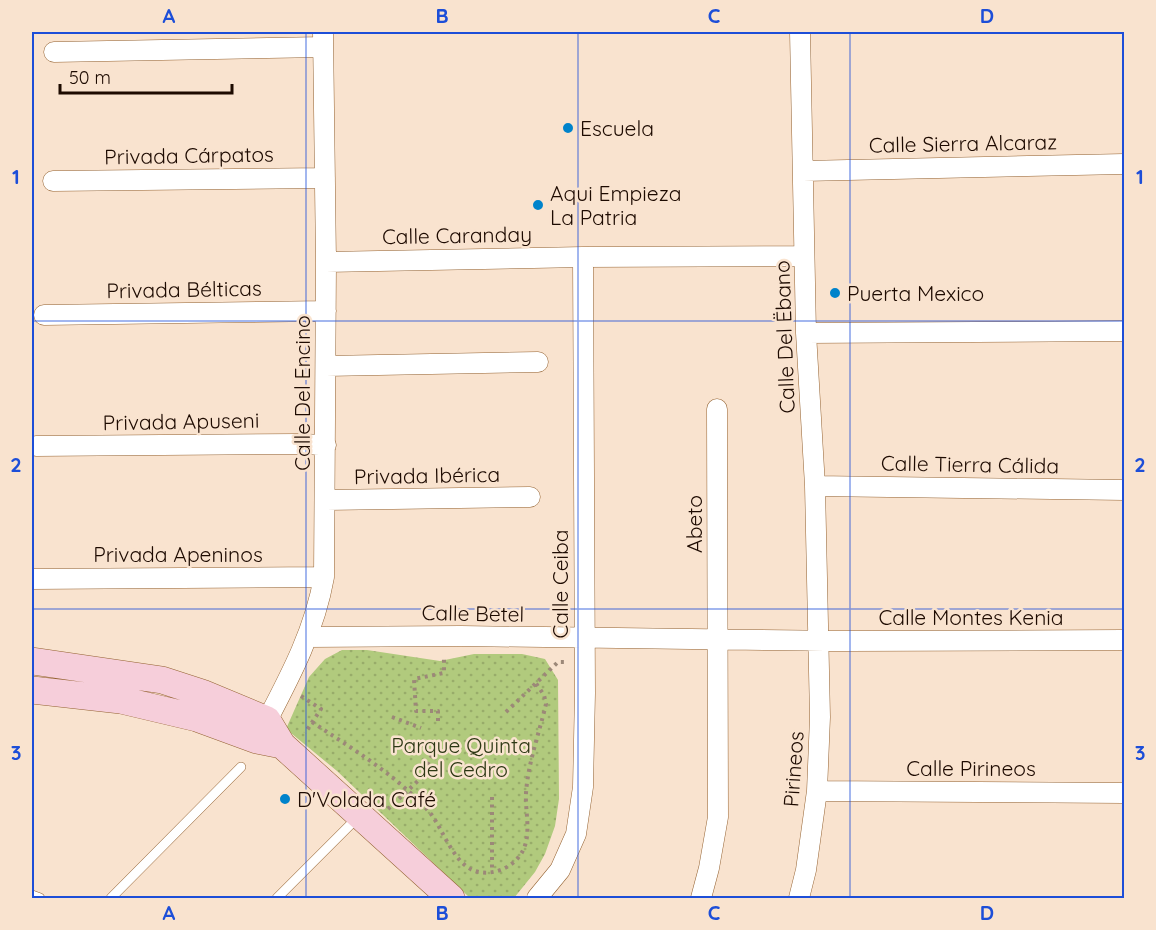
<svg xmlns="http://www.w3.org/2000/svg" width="1156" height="930" viewBox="0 0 1156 930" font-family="Quicksand,sans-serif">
<defs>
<pattern id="grass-dots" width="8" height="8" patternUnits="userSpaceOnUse" patternTransform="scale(1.5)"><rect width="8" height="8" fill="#b1ca7d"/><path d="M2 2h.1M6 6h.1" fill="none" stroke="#98ac6a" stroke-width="1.8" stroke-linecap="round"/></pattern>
</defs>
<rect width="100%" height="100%" fill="#f9e3cf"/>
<!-- grass -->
<path fill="url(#grass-dots)" d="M342 650H367L440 661 474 654H522L545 659 558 680 559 799 555 826 545 854 535 872 514 898H470L337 771 286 729 309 677 325 659Z"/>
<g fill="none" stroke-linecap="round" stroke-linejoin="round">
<defs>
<path id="lane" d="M32 895 40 898
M111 898 241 767
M277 898 357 818"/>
<path id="street" d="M54 52 323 47
M803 171 1124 164
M53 181 325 178
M326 262 583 257 804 256
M44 315 326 311
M806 333 1124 331
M326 366 538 362
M36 446 299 444 326 445
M815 486 1124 490
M326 500 530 497
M32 579 324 577
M308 637 461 636 846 641 1124 640
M261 732C287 682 314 634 324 577L326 262 323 32
M817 791 1124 793
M537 898 560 870 576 834 583 787 585 693 583 257
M701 898 709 868 718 817 717 409
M799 898 806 870 817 791 820 717 815 486 806 333 800 32"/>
<path id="secondary" d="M32 661 162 680 202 693 267 720 282 745 451 898
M32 690 121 700 197 718 257 740 282 745"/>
</defs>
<!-- lane casing -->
<use href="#lane" stroke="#946231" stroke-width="10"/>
<!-- street casing -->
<use href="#street" stroke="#946231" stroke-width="21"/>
<!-- secondary casing -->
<use href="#secondary" stroke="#946231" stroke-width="28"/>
<!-- path -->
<path stroke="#9c8878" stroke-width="4" stroke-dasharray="3 4.5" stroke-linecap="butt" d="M301 696 321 709 305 733
M506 712 558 662H566
M392 717 421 728
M438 721V711H416L414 679 444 673V657
M312 722C354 750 398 776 431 814 443 830 454 864 475 871 494 877 517 866 524 848 531 832 525 810 526 793 528 763 539 734 546 704L544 695 535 682
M492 797V872
M388 809 420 779 434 751"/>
<!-- lane -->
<use href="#lane" stroke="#fff" stroke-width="9"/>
<!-- street -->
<use href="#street" stroke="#fff" stroke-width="20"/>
<!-- secondary -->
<use href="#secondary" stroke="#f6ceda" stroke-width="27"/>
</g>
<!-- grid -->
<path fill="none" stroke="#1d4ed8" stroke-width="1.5" stroke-opacity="0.55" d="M306 32V898M578 32V898M850 32V898M32 321H1124M32 609H1124"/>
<!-- markers -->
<g fill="#0083cb" stroke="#f9e3cf" stroke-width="2">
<circle cx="568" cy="128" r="6"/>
<circle cx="538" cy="205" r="6"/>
<circle cx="835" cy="293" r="6"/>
<circle cx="285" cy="799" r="6"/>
</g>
<g text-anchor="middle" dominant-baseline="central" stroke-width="5" stroke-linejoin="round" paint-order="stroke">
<!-- poi labels -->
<g font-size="21" fill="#1d0a00" stroke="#f9e3cf" text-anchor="start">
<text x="580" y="128">Escuela</text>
<text x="550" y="193">Aqui Empieza<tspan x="550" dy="24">La Patria</tspan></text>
<text x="847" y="293">Puerta Mexico</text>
<text x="297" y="799">D'Volada Café</text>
</g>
<!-- street labels -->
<g font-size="21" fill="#1d0a00" stroke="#f9e3cf">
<text transform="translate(963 143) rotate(-1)">Calle Sierra Alcaraz</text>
<text transform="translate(189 155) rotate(-1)">Privada Cárpatos</text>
<text transform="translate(457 235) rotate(-1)">Calle Caranday</text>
<text transform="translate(184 289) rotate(-1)">Privada Bélticas</text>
<text transform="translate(784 337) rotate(-92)">Calle Del Ëbano</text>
<text transform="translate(302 393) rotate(-90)">Calle Del Encino</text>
<text transform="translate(181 421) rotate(-1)">Privada Apuseni</text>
<text transform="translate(970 464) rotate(1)">Calle Tierra Cálida</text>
<text transform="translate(427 475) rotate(-1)">Privada Ibérica</text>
<text transform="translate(694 524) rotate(-90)">Abeto</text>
<text x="178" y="554">Privada Apeninos</text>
<text transform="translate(560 584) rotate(-90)">Calle Ceiba</text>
<text transform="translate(473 613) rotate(1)">Calle Betel</text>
<text x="971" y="617">Calle Montes Kenia</text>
<text x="971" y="768">Calle Pirineos</text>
<text transform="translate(793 769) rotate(-86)">Pirineos</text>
</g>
<!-- park labels -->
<g font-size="21" fill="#2d3814" stroke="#f9e3cf">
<text x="461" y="745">Parque Quinta<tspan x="461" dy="24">del Cedro</tspan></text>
</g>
</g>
<!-- border -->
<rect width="1156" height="930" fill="none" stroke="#f9e3cf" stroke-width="66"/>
<!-- scale -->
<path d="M60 84v9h172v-9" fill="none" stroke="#1d0a00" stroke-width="3"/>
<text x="69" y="84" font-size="18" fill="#1d0a00" stroke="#f9e3cf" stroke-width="4.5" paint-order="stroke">50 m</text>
<rect x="33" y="33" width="1090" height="864" fill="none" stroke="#1d4ed8" stroke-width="2"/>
<g font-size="20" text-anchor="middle" font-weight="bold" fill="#1d4ed8">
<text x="169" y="23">A</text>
<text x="442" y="23">B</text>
<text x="714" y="23">C</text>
<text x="987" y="23">D</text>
<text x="16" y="184">1</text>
<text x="1140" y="184">1</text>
<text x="16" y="472">2</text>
<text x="1140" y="472">2</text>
<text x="16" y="760">3</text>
<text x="1140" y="760">3</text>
<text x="169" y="920">A</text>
<text x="442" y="920">B</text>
<text x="714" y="920">C</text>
<text x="987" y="920">D</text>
</g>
</svg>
